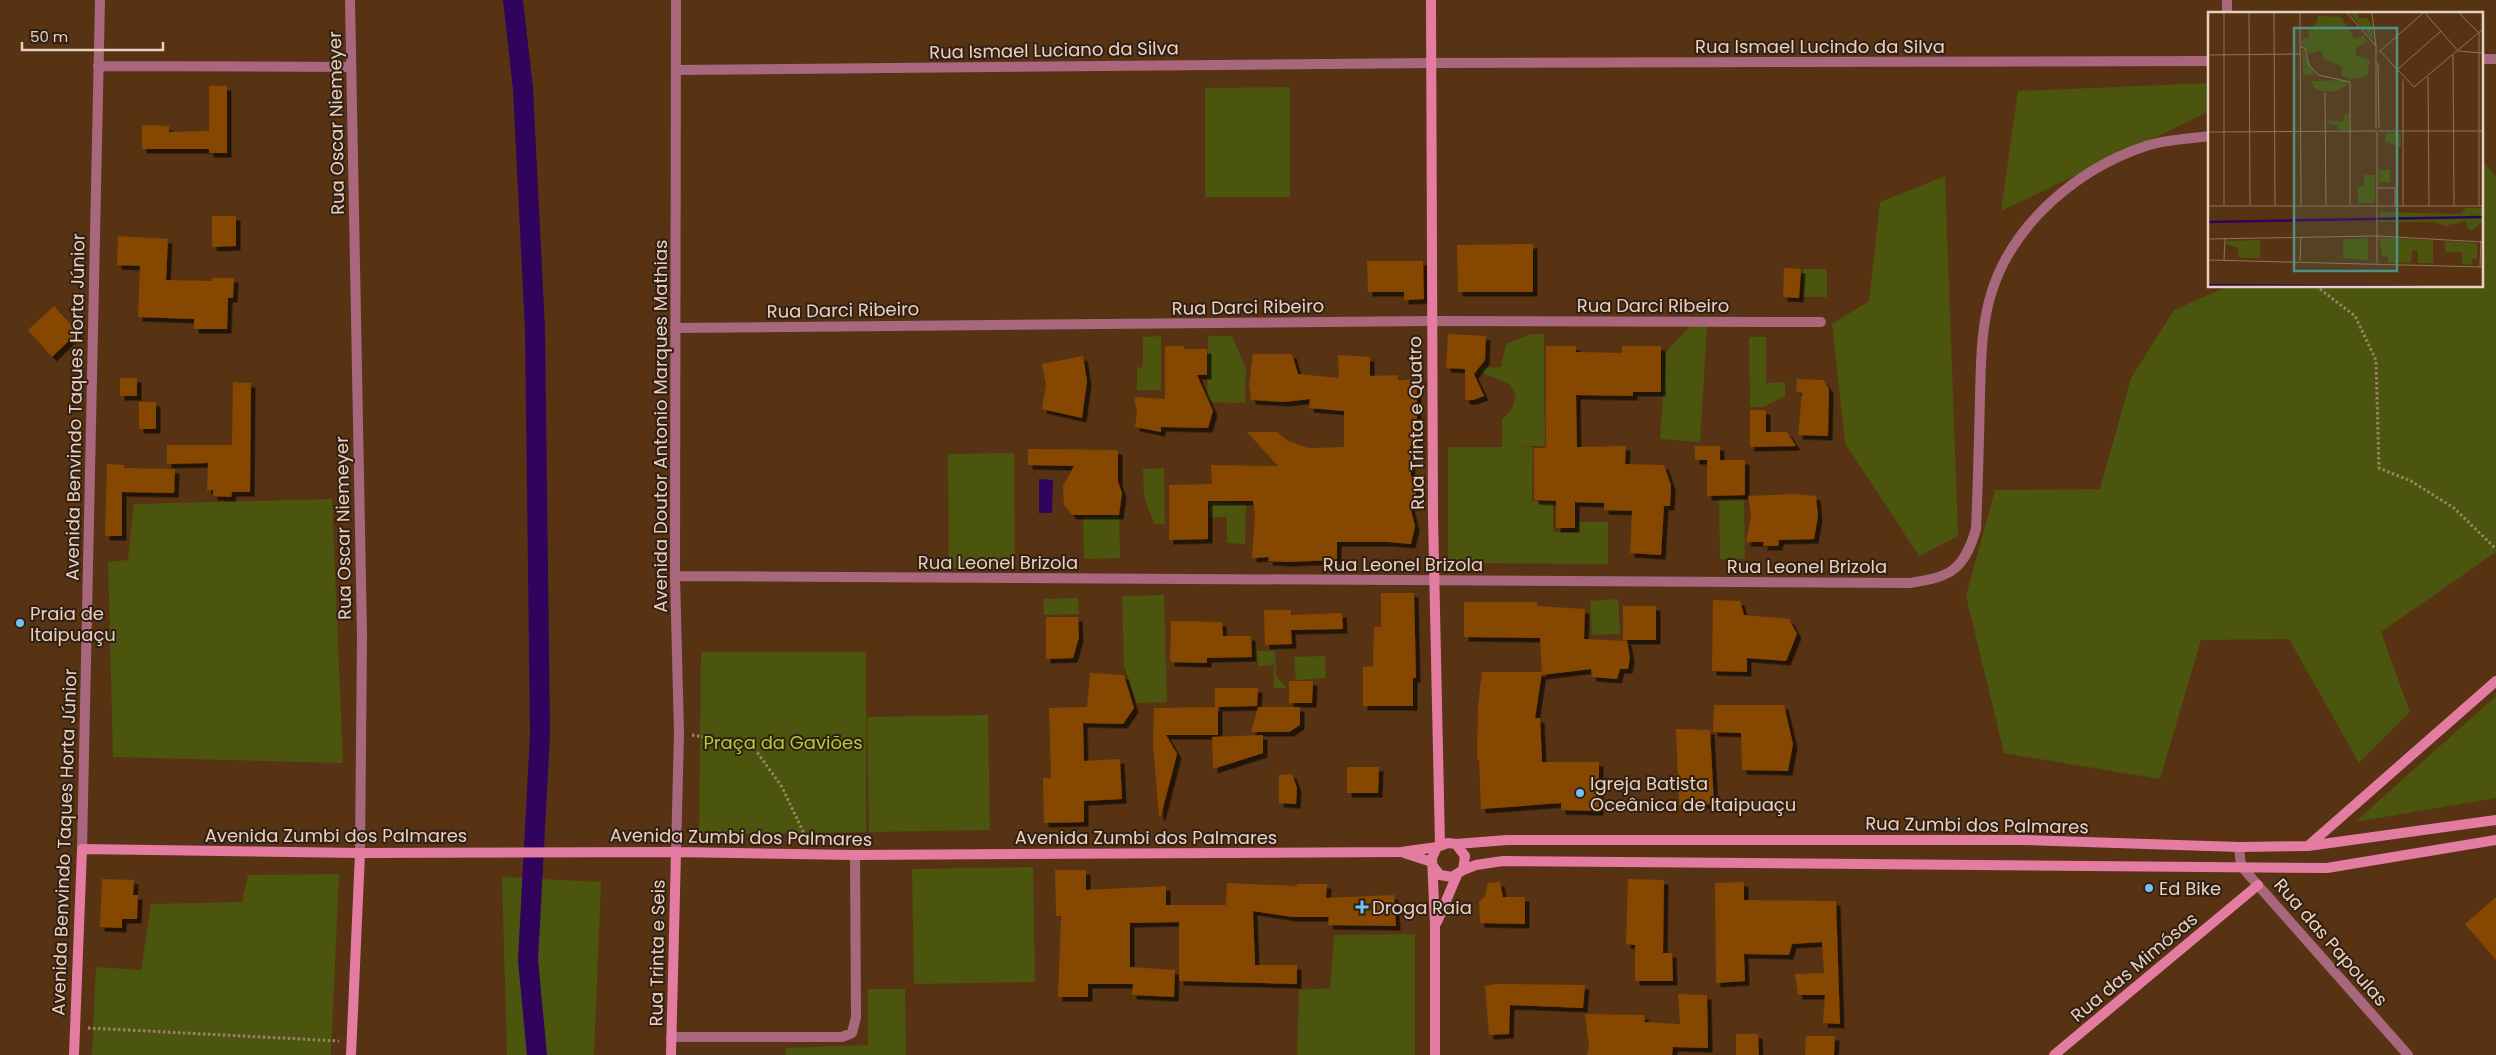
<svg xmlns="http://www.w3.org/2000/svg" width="2496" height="1055" viewBox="0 0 2496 1055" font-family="Poppins,sans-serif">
<defs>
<filter id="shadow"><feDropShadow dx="4.5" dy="4.5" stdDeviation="0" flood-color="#0009"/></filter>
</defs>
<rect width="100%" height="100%" fill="#573313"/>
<!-- green -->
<path fill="#4b550d" d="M2210 83V111L2001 211 2018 91Z
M1290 87V197H1205V88Z
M2482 160 2496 176V552L2381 632 2410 712 2359 763 2289 639 2201 640 2160 779 2004 753 1966 596 1995 490 2100 489 2131 378 2174 310 2229 286H2482Z
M1945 176 1958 536 1919 556 1845 443 1832 324 1869 301 1880 202Z
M1803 269H1827V297H1803Z
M1690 326 1707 327 1700 442 1660 439 1666 352Z
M1531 334H1544L1545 446H1518L1533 447 1532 501 1553 502V532H1578L1579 522H1608V564L1448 563V447H1502V419L1511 411 1516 395 1509 384 1480 372 1482 368 1501 367 1506 344Z
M1161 336V390H1137V368L1143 367V337Z
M1208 336H1232L1246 369 1245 403 1207 402Z
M1749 337H1766V383L1785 382V396L1763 407H1750Z
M1014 453 1015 567 949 568 948 454Z
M1164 468 1165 524H1154L1144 496 1143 469Z
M332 499 343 763 113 757 108 562 128 560 134 504Z
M1719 499H1744L1745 559H1720Z
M1210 502 1246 504 1245 544 1227 543V517H1209Z
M1119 516 1120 558 1084 559 1083 518Z
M1164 595 1167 702 1137 703 1124 666 1122 596Z
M1078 598 1079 614 1044 615 1043 599Z
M1618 599 1620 634 1592 635 1590 601Z
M1257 651H1275L1276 676 1287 688H1274V665L1258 666Z
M701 652H866V832L699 835Z
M1325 656 1326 678 1296 680 1294 657Z
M2496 696V798L2355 822Z
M988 715 990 830 869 832 867 717Z
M1033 867 1035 982 914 984 912 869Z
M339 874 331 1055H92L96 967 141 970 151 904 242 902 248 875Z
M502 877 601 882 594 1055H507Z
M1415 934V1055H1297L1299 990 1330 988 1334 935Z
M868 989H905L906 1055H786L785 1048 868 1045Z"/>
<!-- water -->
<path fill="#30035c" d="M1039 479 1053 480 1052 513H1039Z"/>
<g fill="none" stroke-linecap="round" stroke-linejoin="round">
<!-- canal -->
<path stroke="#30035c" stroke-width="20" d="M513 0 523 89 535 329 540 734 528 960 537 1055"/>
</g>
<!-- building -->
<path fill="#864703" filter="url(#shadow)" d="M209 86H227V153H209V149H142V125L169 126V132L209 131Z
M212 216H236V246L212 247Z
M118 236 168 239 166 280 212 281V278H234L233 298H228L227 329H194V319L138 317 140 266 117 265Z
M1533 244V292H1458L1457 245Z
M1367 261H1423L1424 299 1404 300V292H1368Z
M1784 268 1801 269 1799 298 1783 297Z
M54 306 78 332 52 357 28 330Z
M1448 334 1486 336 1485 360 1474 374 1484 396 1473 400H1465V369L1446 368Z
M1165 346H1184V349H1207V375H1197L1213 411 1208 428 1161 427V432L1135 427 1137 412 1134 397 1165 399Z
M1546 346H1576V352L1622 353V346H1661V392H1633V396L1576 395 1577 447 1626 446 1625 464 1664 465 1671 485 1670 506H1664L1661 555 1630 553 1632 511 1604 510V503L1575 502V528H1556V501L1534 500V448H1546Z
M1253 354H1292L1298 374 1339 378 1338 355 1370 357V376L1398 375V380H1417V446H1410L1411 476H1416V506H1410L1415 526 1411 544 1388 542H1337V560L1287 562 1268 561 1269 557 1252 558 1255 516 1253 501H1208V539L1169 540V485L1212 484 1211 465 1278 466 1247 432H1277L1288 441 1308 448 1344 447V411L1309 408 1310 399 1284 402 1251 400 1249 385Z
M1083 356 1087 381 1082 418 1042 409 1046 385 1042 364Z
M120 378H137V396H120Z
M1797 379 1823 380 1829 389 1828 436 1798 435 1802 393 1796 391Z
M233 382 251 383 250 492H232L231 497 213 496V490H207L208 463 167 464V445H232Z
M139 402H156V429H139Z
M1750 410H1766V432H1787L1796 446 1750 447Z
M1695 446H1720V460H1695Z
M1028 449 1118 450V482L1122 493 1119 515H1072L1064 505 1063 486 1074 466 1028 465Z
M1707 460H1745V495L1707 496Z
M107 464 124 465V468L175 469 174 493 122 492V536H105Z
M1793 494 1816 496 1818 516 1814 539 1779 540 1778 546H1763L1764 542H1746L1751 516 1748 496Z
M1381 593H1414L1416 678H1413V706H1363V667L1373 666 1374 627H1381Z
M1713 600 1740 601 1744 615 1789 619 1797 634 1786 661 1747 658V672L1712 671Z
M1464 602H1537V606L1585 609 1584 639 1627 641 1630 658 1628 669H1620L1617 679 1592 677 1591 669 1542 675 1540 638 1464 637Z
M1623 606H1656V640H1623Z
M1264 610H1291V615L1342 613 1343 629 1291 630 1292 644 1265 645Z
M1046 617H1078L1079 637 1073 658 1046 659Z
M1171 621 1222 622 1223 636H1251L1252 657 1207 658V663L1170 662Z
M1482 672H1542L1535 718H1540L1542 762H1599V811L1561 810V803L1481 809 1479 760H1477L1478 705Z
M1090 673 1124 675 1134 708 1123 724 1083 723 1084 761 1120 759 1122 799 1084 801V822L1044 823 1043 778H1051L1049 708 1087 707Z
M1289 681H1313L1312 703H1289Z
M1215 688H1258L1257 706 1215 707Z
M1714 705H1784L1793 744 1788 771 1742 770 1741 733 1713 732Z
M1218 707V735H1166L1177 754 1161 816H1159L1153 744 1154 708Z
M1258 707H1300V725L1289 732H1251Z
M1676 729 1710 730 1714 804 1679 805Z
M1263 735V753L1213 769 1212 737Z
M1347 767H1379L1378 793H1347Z
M1292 774 1297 788 1296 804 1279 803V775Z
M1055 870H1086V890L1166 886V905H1226L1227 883 1297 886V884H1327L1326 898 1394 895 1396 926 1328 925 1329 917H1292L1253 911 1255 965H1297V984L1179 981V922L1130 923V967L1175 970 1174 997 1132 995 1133 984H1088V997H1058L1061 916H1056Z
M102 879 134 880 133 895H138L137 919H122V928L100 927Z
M1628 879 1664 880 1663 953H1672L1673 981H1635V945L1626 944Z
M1500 882 1503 897H1525V924L1480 923 1479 902 1485 896 1488 883Z
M1744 882V900L1836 901 1840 1024 1823 1023 1825 995H1798L1795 974 1824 973 1822 942 1792 944 1789 955 1744 954 1745 981 1716 983 1715 883Z
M2496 897V960L2465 924Z
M1496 984 1585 985 1583 1008 1510 1005 1509 1034 1489 1035 1485 986Z
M1678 994 1707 995 1708 1048 1673 1047 1672 1055H1587L1589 1046 1585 1014 1644 1015 1645 1022 1680 1024Z
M1736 1034H1758L1759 1055H1736Z
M1806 1036H1835L1834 1055H1805Z"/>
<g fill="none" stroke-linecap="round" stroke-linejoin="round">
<!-- path -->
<path stroke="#9f8169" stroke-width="3" stroke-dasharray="2.5 2.5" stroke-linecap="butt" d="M2316 286 2355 316 2376 360 2379 468 2411 481 2454 508 2496 549
M692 735 752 745 782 787 807 840
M88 1028 339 1041"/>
<!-- street -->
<path stroke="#a9677e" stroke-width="10" d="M350 0 362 635 360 853
M2227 0V14
M2482 59H2496
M98 66 351 67
M677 70 1431 63 2210 61
M675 328 1431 321 1821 322
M675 576 1910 583C1951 577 1964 570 1976 529 1978 485 1979 440 1980 396 1981 362 1981 324 1992 291 2014 222 2079 168 2146 146 2166 139 2189 139 2210 136
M2239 847 2241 866 2408 1055
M82 849 100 0
M676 852 679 733 675 576 676 0
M671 1037H842L852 1033 856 1017 855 855"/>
<!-- secondary -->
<path stroke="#e47ca2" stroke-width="10" d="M1431 0 1433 516 1440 845
M1456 844 1507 840H2024L2239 847 2308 846 2496 820
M2308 846 2496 681
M1404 853 1432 862
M1433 866 1440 875 1452 877 1463 870 1465 856 1456 844 1448 843 1437 847 1432 858 1435 925V1055
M1463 870 1476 865 1503 861 2327 868 2496 840
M1437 922 1457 875
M74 1055 82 849 360 853 676 852 855 855 1401 852 1437 847
M351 1055 360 853
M671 1055 676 852
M2054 1055 2258 885"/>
</g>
<!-- markers -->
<g fill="#70c1f4" stroke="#301f12" stroke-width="2">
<circle cx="20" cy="623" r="5"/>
<circle cx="1580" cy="793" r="5"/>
<circle cx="2149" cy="888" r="5"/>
<path d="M1359.5 899.5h5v5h5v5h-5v5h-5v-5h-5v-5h5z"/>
</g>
<g text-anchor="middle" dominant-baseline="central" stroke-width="4" stroke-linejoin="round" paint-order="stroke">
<!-- street labels -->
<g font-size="18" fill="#e8d1c0" stroke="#301f12">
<text x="1820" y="46">Rua Ismael Lucindo da Silva</text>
<text transform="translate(1054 50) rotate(-1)">Rua Ismael Luciano da Silva</text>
<text transform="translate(336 123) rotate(-91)">Rua Oscar Niemeyer</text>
<text x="1653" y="305">Rua Darci Ribeiro</text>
<text transform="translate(1248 307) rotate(-1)">Rua Darci Ribeiro</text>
<text transform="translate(843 310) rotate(-1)">Rua Darci Ribeiro</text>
<text transform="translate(75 407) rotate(-89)">Avenida Benvindo Taques Horta Júnior</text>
<text transform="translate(1416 423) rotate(-91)">Rua Trinta e Quatro</text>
<text transform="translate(660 426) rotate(-90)">Avenida Doutor Antonio Marques Mathias</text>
<text transform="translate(343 528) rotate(-91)">Rua Oscar Niemeyer</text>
<text x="998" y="562">Rua Leonel Brizola</text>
<text x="1403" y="564">Rua Leonel Brizola</text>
<text x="1807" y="566">Rua Leonel Brizola</text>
<text transform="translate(1977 825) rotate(1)">Rua Zumbi dos Palmares</text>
<text x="336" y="835">Avenida Zumbi dos Palmares</text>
<text transform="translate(741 837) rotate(1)">Avenida Zumbi dos Palmares</text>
<text x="1146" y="837">Avenida Zumbi dos Palmares</text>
<text transform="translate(64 842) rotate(-88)">Avenida Benvindo Taques Horta Júnior</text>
<text transform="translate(2331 942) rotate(49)">Rua das Papoulas</text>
<text transform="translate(657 953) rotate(-89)">Rua Trinta e Seis</text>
<text transform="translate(2134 967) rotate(-40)">Rua das Mimósas</text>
</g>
<!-- poi labels -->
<g font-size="18" fill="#e8d1c0" stroke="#301f12" text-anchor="start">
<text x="30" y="613">Praia de<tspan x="30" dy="21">Itaipuaçu</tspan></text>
<text x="1590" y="783">Igreja Batista<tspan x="1590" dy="21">Oceânica de Itaipuaçu</tspan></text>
<text x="2159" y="888">Ed Bike</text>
<text x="1372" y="907">Droga Raia</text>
</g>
<!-- park labels -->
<g font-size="18" fill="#b5cb38" stroke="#301f12">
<text x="783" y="742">Praça da Gaviões</text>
</g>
</g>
<!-- overview -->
<g transform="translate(2208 12)">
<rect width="275" height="275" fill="#573313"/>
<path d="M150 1 151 6H158L163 11 166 29 142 2ZM110 4 133 5 147 27 155 24 160 29 148 36V44L162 48 159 64 144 67 134 64V54L116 47 113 39 100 42 93 33 94 27 101 26 100 18 109 10ZM94 37 107 64 95 62ZM138 68 140 72 129 79 118 80 106 76 103 69ZM137 102H141V118H130L129 113 120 112 119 108 135 110ZM177 121H193V136L177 129ZM171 158H182V170H171ZM156 163H167V191H150V175L156 174ZM258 196H275V209L265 218 260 217 258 209 237 214 226 210H171L172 200 253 202ZM160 226V248L135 246V227ZM171 226 225 228V251H210V239L204 238 203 251 180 250V245L174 244ZM52 228V246H31L30 236 18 232V229ZM237 229 269 231V246L264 247V253L254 252V240H237Z" fill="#4b550d"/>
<path d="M0 272 184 273 217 274H0Z" fill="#30035c"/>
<path fill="none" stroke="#30035c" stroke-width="2.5" d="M0 210 275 205"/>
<path fill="none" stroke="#917258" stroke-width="1" d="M16 1V194M41 1 42 193M66 1 67 193M92 1 93 193M139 1 168 34M164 1 168 34V117M217 1 250 39 275 41M251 1 271 21M271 21V194M92 34 97 37 101 53 110 63 142 70V193M172 39 206 75 275 17M171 40 215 1M0 43 92 42M245 43 246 194M170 51 171 116M189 58 233 19M220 65 221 194M195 67V194M117 81 118 193M169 119V251M170 119H275M0 120 168 119M169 176H187V194M0 194H275M0 227 169 224 275 230M0 248 275 255M16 248 17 226M92 249 93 225M272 255 273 229"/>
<path fill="#509187" fill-opacity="0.15" stroke="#509187" stroke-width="2.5" d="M86 16H189V259H86Z"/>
<rect width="275" height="275" fill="none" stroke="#e8d1c0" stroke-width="2.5"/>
</g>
<!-- scale -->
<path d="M22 42v8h141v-8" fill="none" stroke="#e8d1c0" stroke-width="2.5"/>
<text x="30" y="42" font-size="15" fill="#e8d1c0" stroke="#301f12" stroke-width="4" paint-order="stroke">50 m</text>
</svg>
